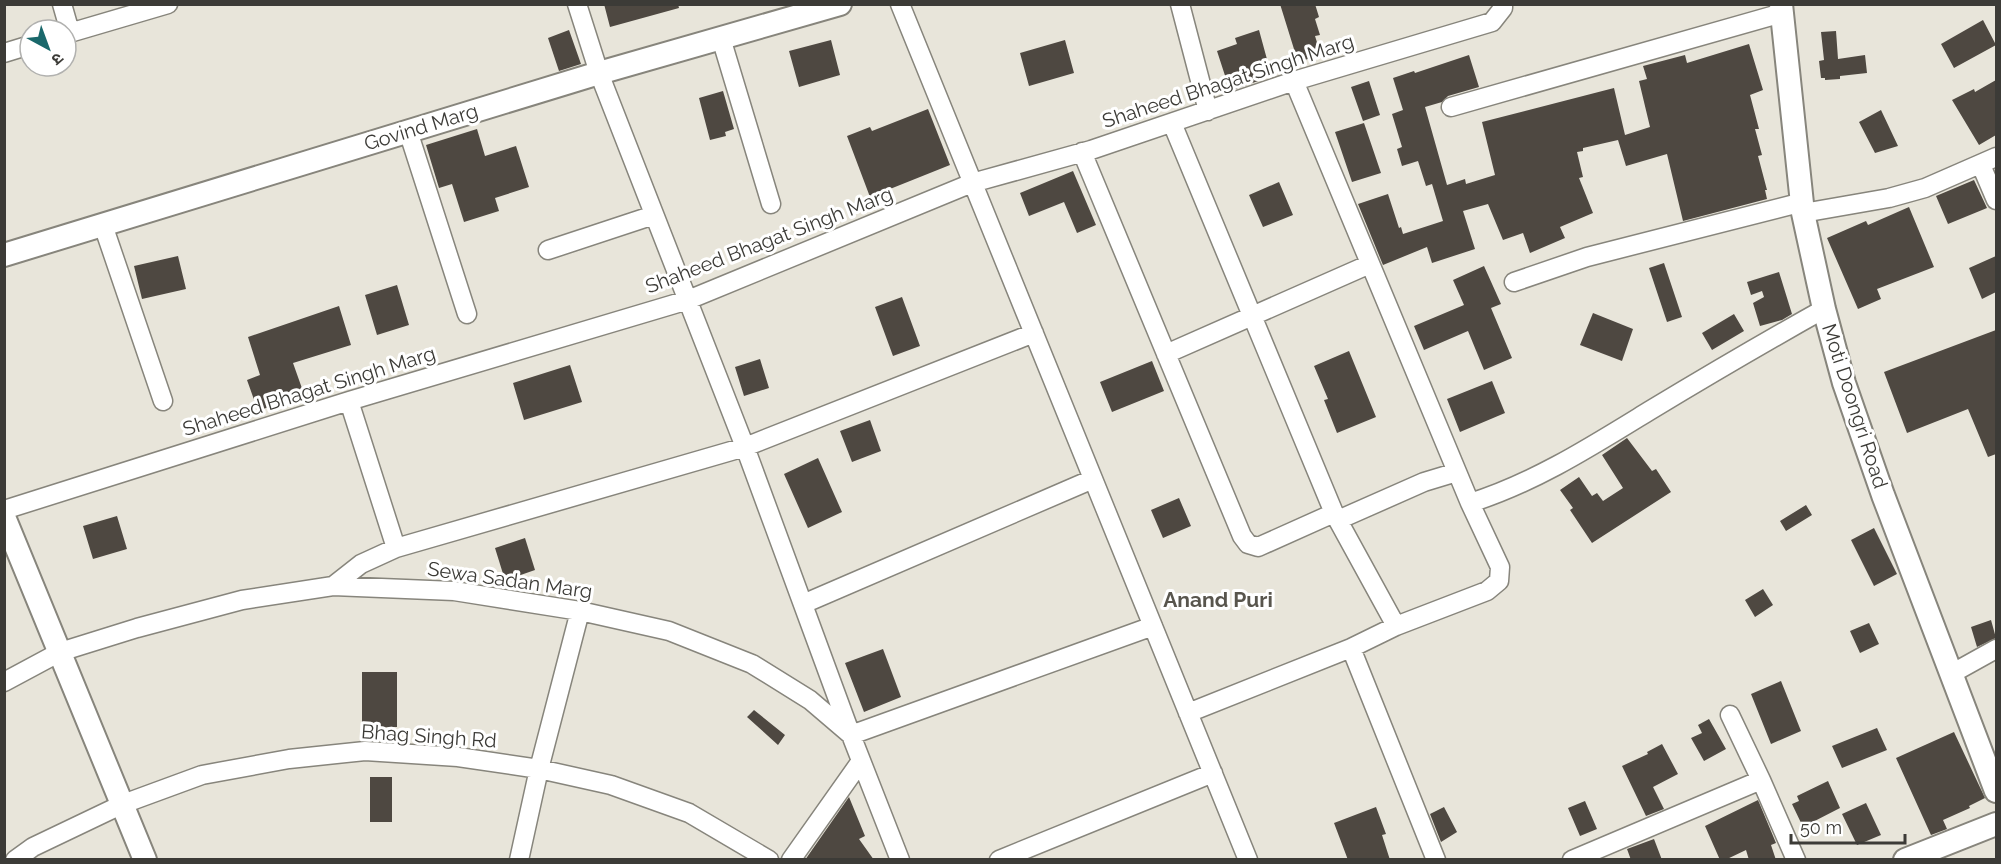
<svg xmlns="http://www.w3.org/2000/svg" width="2001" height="864" viewBox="0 0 2001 864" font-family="Raleway,'Noto Sans Devanagari',sans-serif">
<rect width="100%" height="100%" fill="#e8e5da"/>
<!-- building -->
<path fill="#4e4841" d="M604 4H678L679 8 610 27Z
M1280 4H1315L1319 17 1315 19 1320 35 1315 36 1321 55 1298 62Z
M1983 20 1996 45 1954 68 1941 44Z
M569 30 581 64 559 71 548 38Z
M1259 30 1271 74 1257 78 1258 81 1230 91 1217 51 1237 44 1235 38Z
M1836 31 1838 59 1865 55 1867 73 1840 76V79L1825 80V78H1821L1819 61 1824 60 1821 32Z
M831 40 840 75 799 87 789 51Z
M1065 40 1074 73 1029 86 1020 53Z
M1749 44 1763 90 1750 95 1759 129H1755L1762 155 1758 156 1767 190H1765L1767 199 1683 221 1667 154 1626 166 1618 140 1583 148V151L1577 152 1583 177 1579 178 1593 213 1560 227 1565 238 1530 253 1523 233 1503 240 1488 204 1463 211 1475 249 1432 263 1427 247 1383 265 1358 204 1388 194 1399 228 1401 227 1403 234 1443 221 1432 184 1426 186 1418 161 1402 166 1397 149 1402 147 1392 114 1403 110 1393 78 1414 71 1415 73 1469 55 1479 87 1448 96 1442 102 1425 107 1447 185 1465 179 1466 184 1495 175 1482 122 1614 88 1625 135 1650 127 1639 81 1647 79 1643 66 1685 55 1687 63Z
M1996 80V135L1979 145 1952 100 1974 89 1975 92Z
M1369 81 1380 115 1363 121 1351 87Z
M723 91 734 129 725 132 726 136 710 140 699 98Z
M928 109 950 165 870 197 847 136 870 127 872 131Z
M1881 110 1898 146 1875 153 1859 122Z
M1364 123 1381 173 1352 182 1335 132Z
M477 129 485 156 516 146 529 187 495 198 499 211 464 222 452 184 439 188 426 145Z
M1073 171 1096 225 1077 233 1064 202 1029 216 1020 193Z
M1974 180 1987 208 1948 224 1936 196Z
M1279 182 1293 215 1263 227 1249 195Z
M1909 207 1934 267 1877 289 1881 299 1858 309 1827 238 1866 221 1868 225Z
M178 256 186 289 142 299 134 266Z
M1996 256V292L1982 299 1969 268Z
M1664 263 1682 317 1667 322 1649 268Z
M1484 266 1501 304 1491 308 1512 358 1484 370 1468 331 1424 350 1414 326 1464 305 1453 280Z
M1779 272 1792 314 1782 320 1760 326 1753 303 1764 297 1762 291 1751 295 1747 282Z
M397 285 409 325 377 335 365 295Z
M902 297 920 346 893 356 875 307Z
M339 306 351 345 293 363 304 394 258 411 247 380 260 375 248 337Z
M1593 313 1633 329 1622 361 1580 345Z
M1734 314 1744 331 1712 350 1702 333Z
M1996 330V454L1988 457 1968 409 1907 433 1884 372Z
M1349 351 1376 417 1337 433 1324 400 1328 399 1314 366Z
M760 359 769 388 744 396 735 367Z
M1152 361 1164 391 1112 412 1100 382Z
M570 365 582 402 524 420 513 383Z
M1492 381 1505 413 1460 432 1447 399Z
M870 420 881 451 852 462 840 431Z
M1627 438 1652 471 1656 469 1671 492 1592 543 1570 510 1573 508 1560 490 1579 477 1592 496 1597 493 1603 501 1623 488 1602 455Z
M818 458 842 512 808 528 784 474Z
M1179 498 1191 526 1163 538 1151 510Z
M1806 505 1812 515 1786 531 1780 521Z
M117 516 127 549 93 559 83 526Z
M1874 528 1897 574 1874 586 1851 540Z
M525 538 535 570 512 578 511 574 504 577 495 548Z
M1763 589 1773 605 1755 617 1745 600Z
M1991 620 1996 638 1977 647 1971 627Z
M1869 623 1879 644 1860 653 1850 631Z
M883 649 901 697 864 712 845 663Z
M362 672H397V727L362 728Z
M1781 681 1801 731 1771 744 1751 694Z
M754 710 785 735 778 745 747 717Z
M1709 719 1726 749 1704 761 1691 738 1702 733 1698 725Z
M1877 728 1887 750 1842 768 1832 746Z
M1954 732 1985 798 1969 806 1970 808 1943 820 1947 829 1931 835 1896 758Z
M1662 744 1678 774 1653 787 1664 809 1646 816 1622 766 1648 754 1647 752Z
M370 777H392V822H370Z
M1828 781 1840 808 1803 827 1792 804 1799 801 1797 796Z
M849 797 865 836 859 839 874 860H805Z
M1758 800 1776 843 1771 845 1776 860H1749L1746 850 1725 860H1720L1705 826Z
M1585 801 1597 829 1580 836 1568 808Z
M1866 803 1881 835 1857 845 1842 814Z
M1376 807 1386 834 1382 835 1390 860H1348L1334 823Z
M1444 807 1457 832 1441 842 1430 814Z
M1654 839 1662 860H1631L1627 849Z"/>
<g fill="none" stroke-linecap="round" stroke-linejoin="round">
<defs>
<path id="minor" d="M62 4 70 32
M577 4 599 73 745 447 851 735 900 860
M900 4 1248 860
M1180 4 1208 111
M66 34 168 4
M721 38 771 204
M4 53 30 45
M1451 107 1782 13
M1172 123 1334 513 1396 626
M408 131 467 314
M1082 152 1242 536 1248 544 1258 547 1334 513
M1981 165 1996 200
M1803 213 1889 198 1925 188 1996 157
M103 225 163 401
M548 250 654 215
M1514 282 1587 257 1803 202
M1166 354 1370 264
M349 401 396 548
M1470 503C1534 483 1592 446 1649 411 1707 376 1765 342 1824 309
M4 510 349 401 688 300 972 183 1091 150 1294 81 1492 22 1503 8V4
M1338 520 1424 482 1457 472
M333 586 361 564 396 548 745 447 1034 333
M803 604 1093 479
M1351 648 1436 860
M1951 674 1996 649
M4 682 60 652 137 628 242 600 333 586 454 591 580 611 669 631 752 664 810 700 851 735 1153 626
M1188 713 1351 648 1396 626 1487 591 1499 581 1500 567 1470 503 1294 81
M1730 715 1761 780
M15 860 33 847 123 804 202 775 289 759 365 751 458 757 539 769 611 785 689 813 769 860
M519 860 539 769 580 611
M791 860 861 761
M999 860 1213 773
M1572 860 1761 780 1796 860"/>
<path id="tertiary" d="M1781 4 1803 213 1824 309 1844 383 1883 495 1996 791
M4 255 599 73 840 4
M4 517 145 860
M1905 860 1996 824"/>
</defs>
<!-- minor casing -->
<use href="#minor" stroke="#87857c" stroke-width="21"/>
<!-- tertiary casing -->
<use href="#tertiary" stroke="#87857c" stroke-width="26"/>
<!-- minor -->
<use href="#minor" stroke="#fff" stroke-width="18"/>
<!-- tertiary -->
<use href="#tertiary" stroke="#fff" stroke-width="22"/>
</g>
<g text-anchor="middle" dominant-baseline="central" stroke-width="6" stroke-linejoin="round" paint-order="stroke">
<!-- street labels -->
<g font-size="20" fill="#3c3b37" stroke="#fff">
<text transform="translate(1228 81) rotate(-18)">Shaheed Bhagat Singh Marg</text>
<text transform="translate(421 127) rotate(-17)">Govind Marg</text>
<text transform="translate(769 240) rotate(-21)">Shaheed Bhagat Singh Marg</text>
<text transform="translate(309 391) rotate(-17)">Shaheed Bhagat Singh Marg</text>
<text transform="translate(1855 406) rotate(72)">Moti Doongri Road</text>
<text transform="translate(510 580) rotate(8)">Sewa Sadan Marg</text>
<text transform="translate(429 736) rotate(4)">Bhag Singh Rd</text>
</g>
<!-- neighbourhood labels -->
<g font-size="21" font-weight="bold" fill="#58554d" stroke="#fff">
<text x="1218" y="599">Anand Puri</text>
</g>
</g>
<!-- border -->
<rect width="2001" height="864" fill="none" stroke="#3c3b37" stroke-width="12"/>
<!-- north arrow -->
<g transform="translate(48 48) rotate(139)"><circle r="28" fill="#ffffff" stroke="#b1b1af" stroke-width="1.5"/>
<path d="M0-4.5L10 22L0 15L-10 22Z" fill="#1a686b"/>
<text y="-9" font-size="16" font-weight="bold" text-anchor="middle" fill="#3c3b37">उ</text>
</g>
<!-- scale -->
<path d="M1791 834v9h114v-9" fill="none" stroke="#3c3b37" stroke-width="3"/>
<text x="1800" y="834" font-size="18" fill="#3c3b37" stroke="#ffffff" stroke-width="4.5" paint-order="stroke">50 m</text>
</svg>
